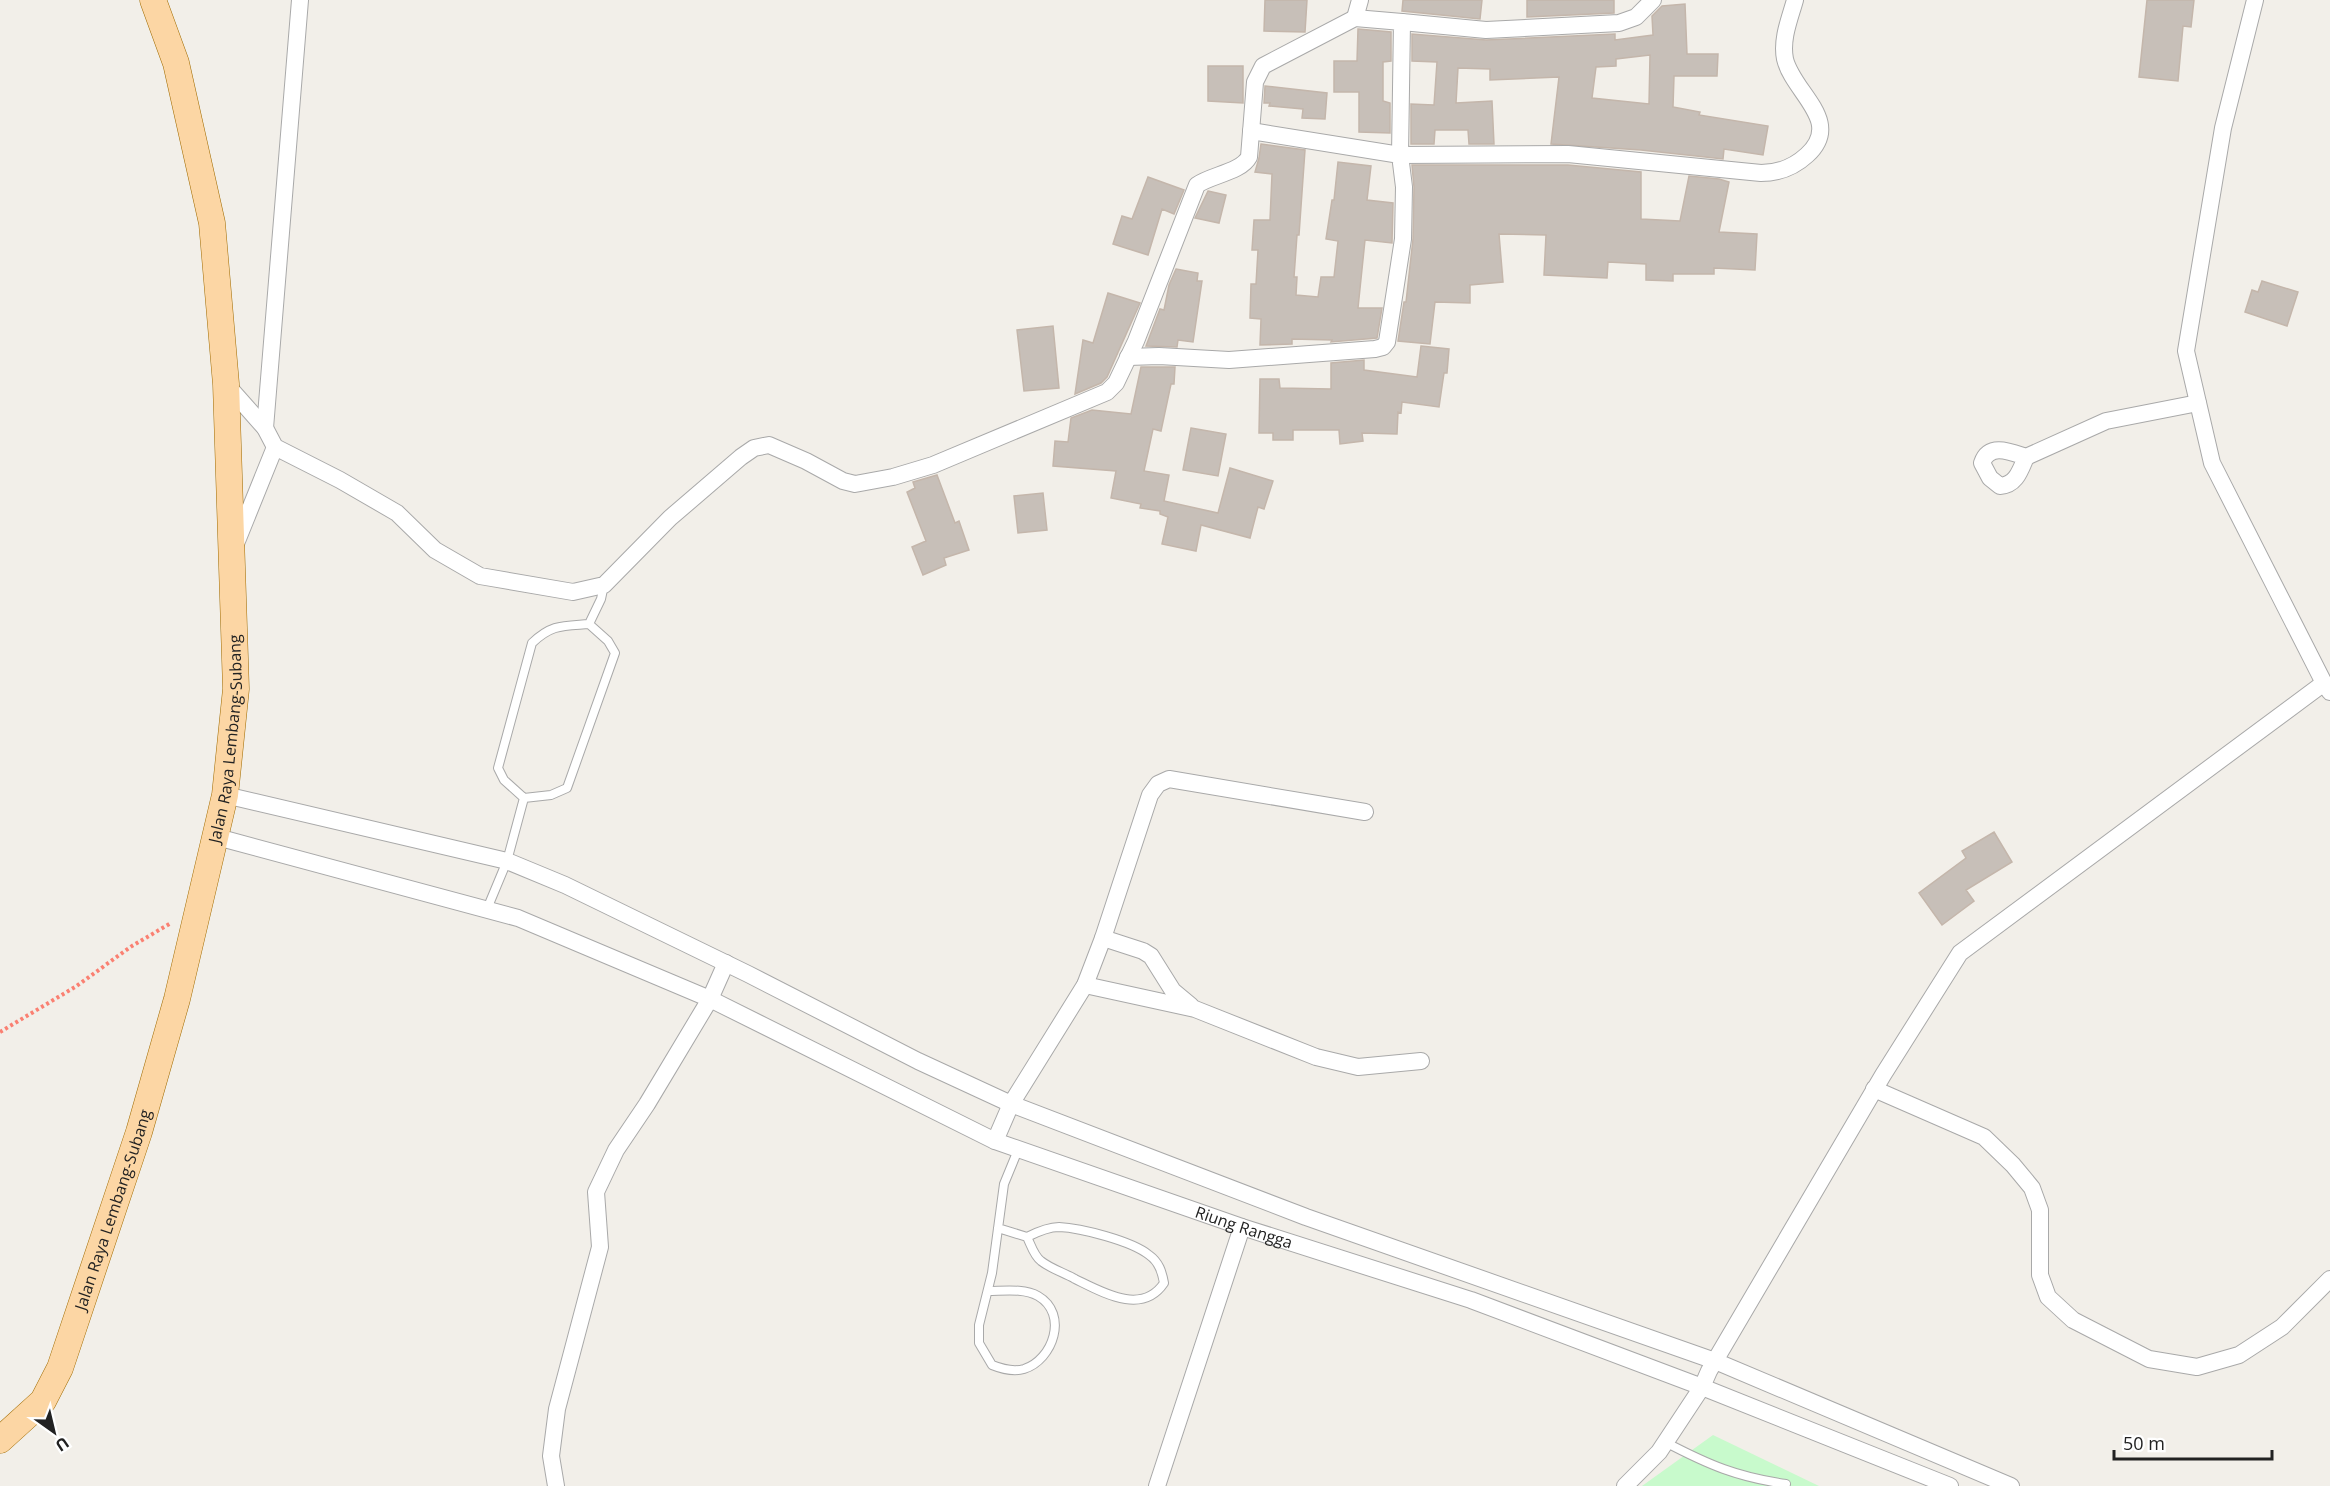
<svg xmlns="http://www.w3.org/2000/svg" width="2330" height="1486" viewBox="0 0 2330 1486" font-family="'Open Sans',sans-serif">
<rect width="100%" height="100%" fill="#f2efe9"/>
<!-- park -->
<path fill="#c8facc" d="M1713 1435 1819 1486H1642Z"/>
<!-- building -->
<path fill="#c7bfb8" stroke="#c4b6ab" stroke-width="1.5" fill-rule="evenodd" d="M1265 0H1307L1305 32 1264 31Z
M1403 0H1482L1480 19 1402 11Z
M1527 0H1614V13L1527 17Z
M2147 0H2194L2191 27 2183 26 2178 81 2139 77Z
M1685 4 1687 54H1718L1717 76H1674L1673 107 1700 112 1699 115 1768 126 1763 155 1724 149 1723 159 1641 150 1551 144 1559 77 1490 80V69L1458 68 1456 103 1492 101 1494 144H1469L1468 130H1435L1434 144H1411V104L1434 105 1437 62 1412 61V34L1486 40 1615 34V40L1653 35 1652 16 1662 6ZM1650 55 1649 104 1592 98 1596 67 1616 66V59Z
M1358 29 1391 32V61L1383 62V101L1390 103V133L1359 132V92H1334V61H1357Z
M1208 66H1243V103L1208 101Z
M1265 86 1327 93 1325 119 1302 118 1303 109 1269 106 1270 103H1264Z
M1261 144 1305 150 1299 235H1297L1294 277H1297L1296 295 1318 297 1321 277H1334L1338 241 1326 239 1332 200H1334L1338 162 1371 166 1367 200 1393 203 1392 243 1365 240 1358 308H1382L1377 338 1331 342 1332 340 1292 339V344L1260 345 1261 319 1250 318 1251 284H1256L1258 250H1252L1254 220H1270L1272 174 1255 172 1259 158Z
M1412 165H1568L1641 172V219L1680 221 1689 176 1719 179 1729 182 1719 232 1757 234 1755 270 1714 268V274H1673V281L1646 280V264L1608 262 1607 278 1544 275 1546 235 1499 234 1503 282 1470 285V303L1435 302 1430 344 1398 341 1404 302H1406L1413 239 1414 187Z
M1148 177 1184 190 1174 214 1162 209 1148 255 1113 244 1122 216 1132 219Z
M1208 191 1226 195 1219 223 1195 218Z
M1176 269 1198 273 1197 281H1202L1193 342 1178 340 1177 347 1146 346 1160 309 1164 310 1169 285Z
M2262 281 2298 292 2287 326 2245 312 2252 290 2258 292Z
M1108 293 1140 303 1107 377 1101 383 1075 394 1083 340 1093 343Z
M1053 326 1059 388 1024 391 1017 330Z
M1421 346 1449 349 1447 373H1444L1439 407 1402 402 1401 413 1398 412 1397 434 1362 433 1363 441 1340 444 1339 430H1293V440H1273V433H1259L1260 379H1279L1280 388 1331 389V363L1364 360V370L1417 377Z
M1141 367H1175L1174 384H1171L1161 431 1153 429 1144 471 1169 475 1164 501 1218 513 1230 468 1273 481 1264 509 1258 507 1250 538 1201 525 1196 551 1162 544 1168 517 1160 514V511L1140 508 1141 504 1111 498 1116 471 1053 466 1055 441 1068 442 1071 418 1092 410 1131 414Z
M1191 428 1226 434 1218 476 1183 470Z
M937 475 955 523 959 521 969 550 944 558 946 565 923 575 912 547 926 541 907 492 915 488 913 482Z
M1043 493 1047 530 1018 533 1014 496Z
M1994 832 2012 862 1966 890 1974 901 1942 925 1919 893 1966 858 1962 851Z"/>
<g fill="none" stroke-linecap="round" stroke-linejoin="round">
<defs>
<path id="lane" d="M589 624 601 599 604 585
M487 909 507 861 524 798 504 780 498 768 532 643C552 624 563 626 589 624L608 641 615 653 567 788 551 795 524 798
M998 1228 1027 1237C1037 1232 1048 1227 1059 1227 1081 1228 1132 1241 1149 1255 1159 1262 1162 1272 1164 1283 1142 1316 1102 1292 1075 1279 1065 1273 1051 1269 1041 1261 1034 1256 1031 1245 1027 1237
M988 1291C1003 1291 1024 1288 1038 1296 1069 1314 1053 1360 1024 1369 1013 1372 1002 1369 992 1365L979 1343V1325L992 1273 1004 1184 1018 1150
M1665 1442C1709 1465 1737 1477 1786 1484"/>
<g id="street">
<path d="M2255 0 2223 128 2186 351 2212 463 2324 683"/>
<path d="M1355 18 1360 0"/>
<path d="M1402 22 1486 30 1619 23 1636 17 1653 0"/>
<path d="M1128 357 1159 356 1229 360 1375 349 1383 347 1387 342 1403 239 1404 187 1400 155 1251 131"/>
<path d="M226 384 265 428 275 447 340 480 397 513 435 550 480 576 573 592 604 585 670 518 741 457 754 448 769 445 806 461 843 481 855 484 893 477 933 465 1107 392 1116 383 1136 341 1197 185C1211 175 1241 172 1249 157L1255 82 1263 66 1355 18 1402 22 1400 155 1568 154 1761 173C1779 173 1794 167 1807 155 1844 121 1793 93 1785 59 1781 39 1790 18 1795 0"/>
<path d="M265 428 300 0"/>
<path d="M2026 457C2011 452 1989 442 1982 463L1990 478 2000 486C2016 485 2020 471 2026 457L2106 421 2198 403"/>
<path d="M235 546 275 447"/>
<path d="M225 795 507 861 565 885 748 974 918 1061 1011 1104 1306 1217 1715 1361 2011 1486"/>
<path id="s1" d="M217 837 518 918 710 999 995 1141 1242 1227 1471 1300 1702 1387 1950 1486"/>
<path d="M1103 938 1143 951 1151 956 1173 991 1191 1006"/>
<path d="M1085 985 1195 1009 1316 1057 1358 1067 1421 1061"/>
<path d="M1874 1089 1984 1137 2013 1165 2032 1188 2040 1210V1275L2048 1297 2073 1320 2149 1359 2197 1367 2239 1355 2282 1327 2330 1279"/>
<path d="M995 1141 1011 1104 1085 985 1103 938 1150 795 1158 784 1169 779 1365 812"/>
<path d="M556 1486 551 1456 557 1409 600 1247 596 1192 616 1150 647 1104 710 999 726 963"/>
<path d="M1157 1486 1242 1227"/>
<path d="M1625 1486 1659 1452 1702 1387 1709 1371 1883 1075 1960 953 2324 683 2330 692"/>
</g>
<g id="primary">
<path id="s2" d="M0 1440 43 1401 60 1368 139 1132 177 999 225 795 236 689 226 384 212 223 176 63 153 0"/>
</g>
</defs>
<!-- lane casing -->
<use href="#lane" stroke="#a9a9a9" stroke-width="10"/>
<!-- street casing -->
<use href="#street" stroke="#a9a9a9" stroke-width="18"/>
<!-- primary casing -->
<use href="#primary" stroke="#a06b00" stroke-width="27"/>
<!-- path -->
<path stroke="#fa8072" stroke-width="4" stroke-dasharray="3 3" stroke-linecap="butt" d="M0 1032 75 987 132 946 171 923"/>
<!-- lane -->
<use href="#lane" stroke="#fff" stroke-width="8"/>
<!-- street -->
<use href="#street" stroke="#fff" stroke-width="16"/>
<!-- primary -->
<use href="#primary" stroke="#fcd6a4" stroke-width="26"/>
</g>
<g text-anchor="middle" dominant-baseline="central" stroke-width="4.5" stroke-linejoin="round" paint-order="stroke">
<!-- street labels -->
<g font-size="16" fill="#222" stroke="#fff">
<text stroke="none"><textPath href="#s2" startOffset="748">Jalan Raya Lembang-Subang</textPath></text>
<text stroke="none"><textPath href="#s2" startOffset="262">Jalan Raya Lembang-Subang</textPath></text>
<text stroke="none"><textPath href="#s1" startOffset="1102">Riung Rangga</textPath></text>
</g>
</g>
<!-- north arrow -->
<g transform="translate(54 1432) rotate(146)" stroke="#ffffff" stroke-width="4.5" paint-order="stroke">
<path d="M0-4.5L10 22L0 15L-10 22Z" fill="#222222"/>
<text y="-9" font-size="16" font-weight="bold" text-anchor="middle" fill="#222222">U</text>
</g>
<!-- scale -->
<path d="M2114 1450v9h158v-9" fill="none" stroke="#222222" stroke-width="3"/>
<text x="2123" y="1450" font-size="18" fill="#222222" stroke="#ffffff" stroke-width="4.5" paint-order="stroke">50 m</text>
</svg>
